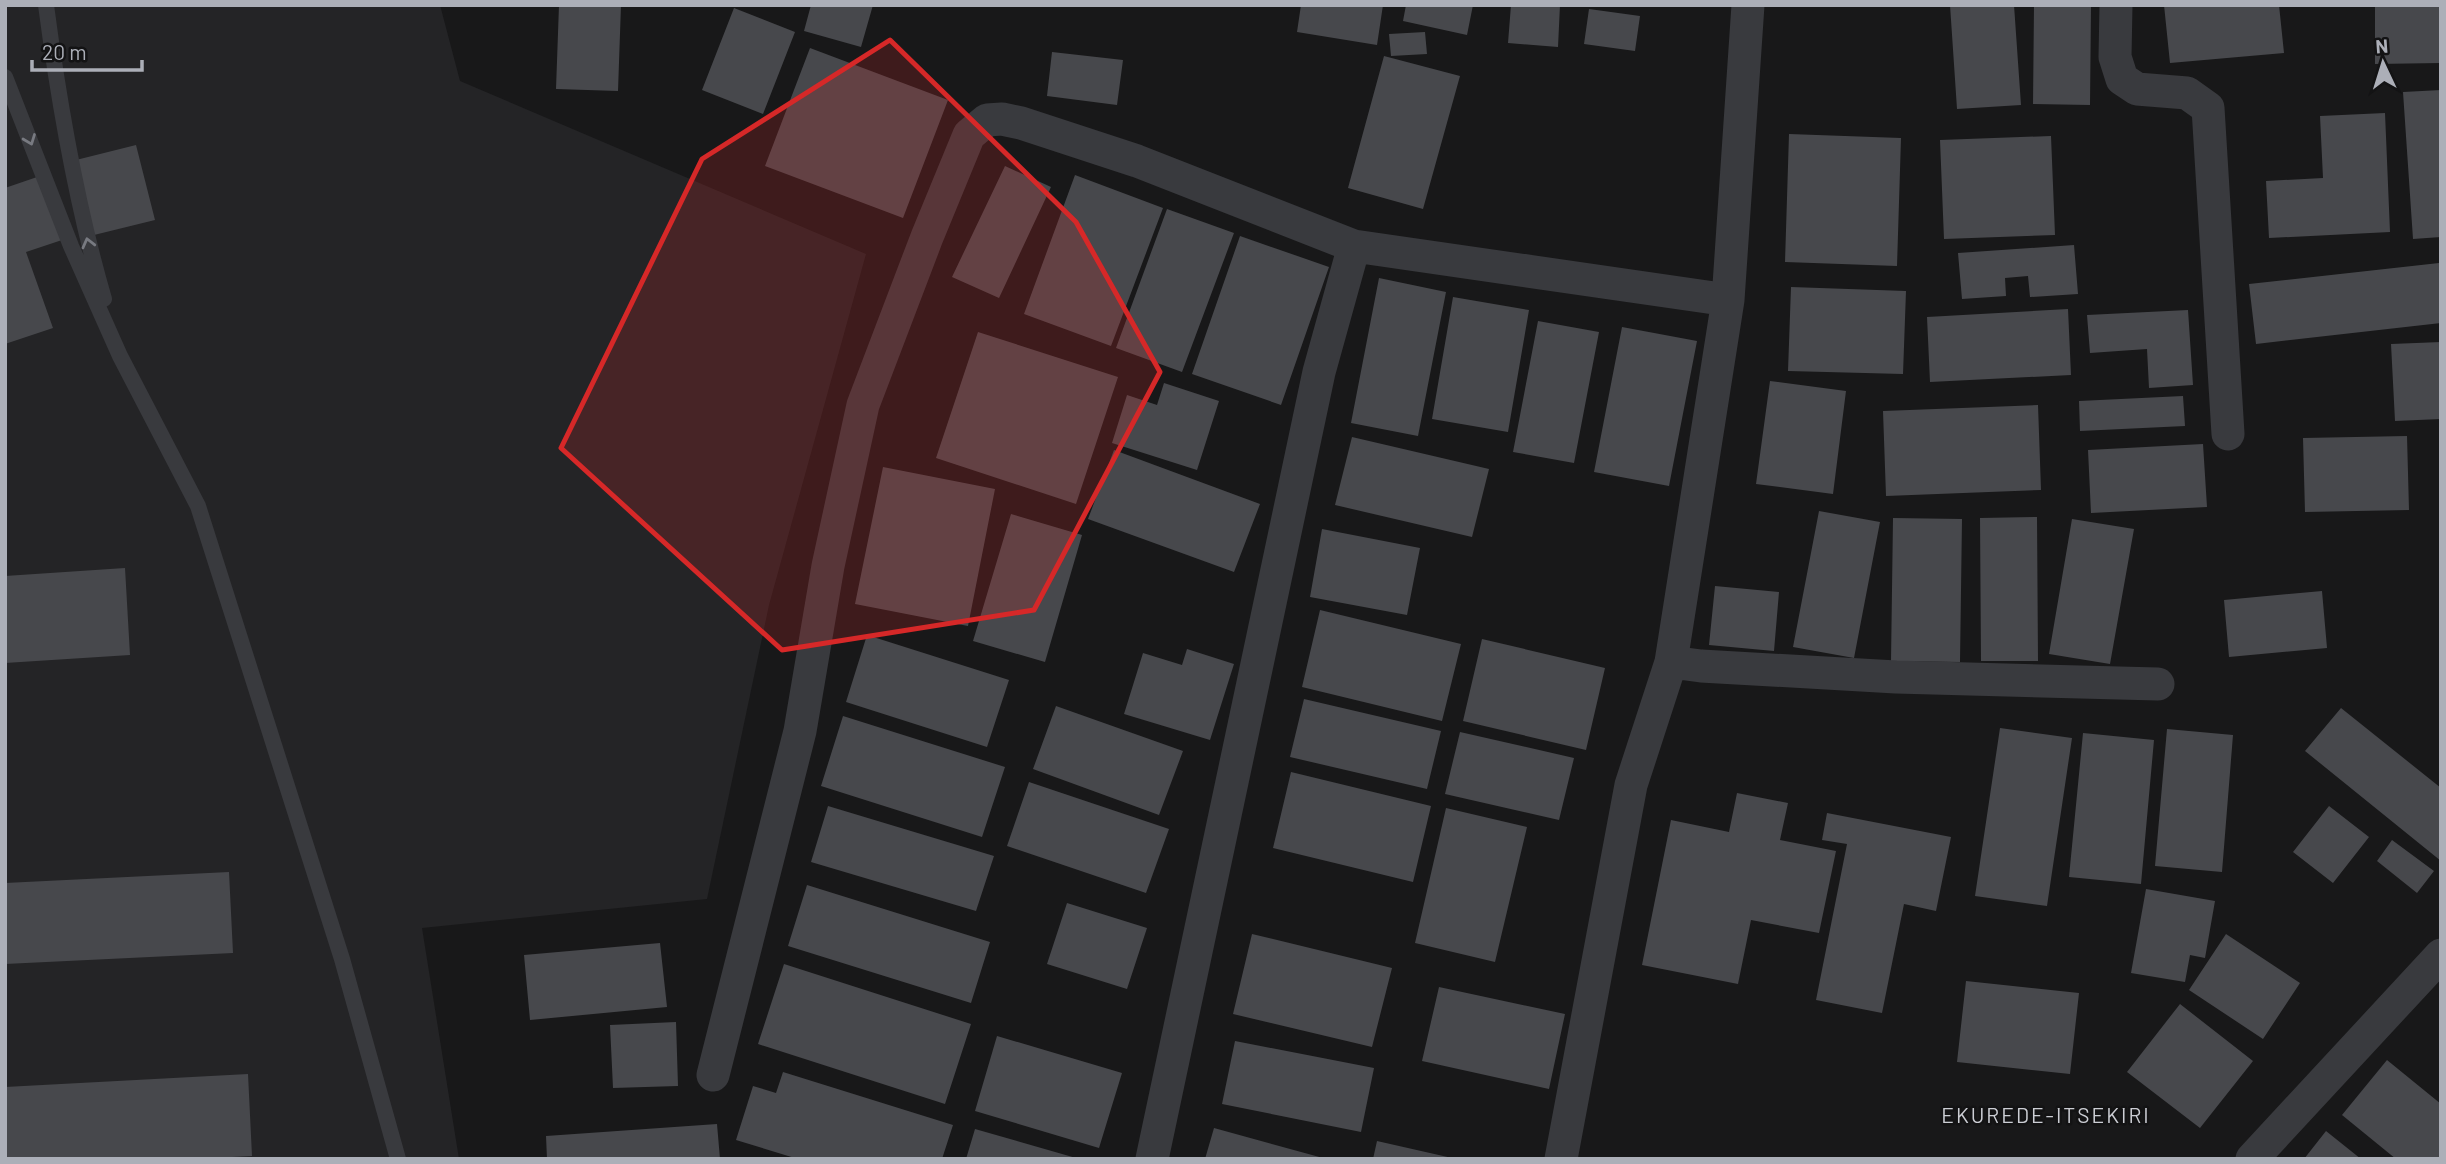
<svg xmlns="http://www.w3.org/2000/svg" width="2446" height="1164" viewBox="0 0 2446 1164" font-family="Barlow,sans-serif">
<rect width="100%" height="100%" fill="#181819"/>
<!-- built -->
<path fill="#242426" d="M5 5H440L460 81 866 254 769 605 707 899 422 928 459 1159H5Z"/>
<!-- building -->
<path fill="#47484c" d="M559 5H621L618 91 556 89Z
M811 5H873L861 47 804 31Z
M1301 5H1383L1377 45 1297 32Z
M1406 5H1473L1467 35 1403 21Z
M1511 5H1560L1558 47 1508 43Z
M1950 5H2014L2021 105 1957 109Z
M2034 5H2091L2090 105 2033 104Z
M2164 5H2279L2284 53 2170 63Z
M2375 5H2441V63L2375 64Z
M734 8 795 32 763 114 702 90Z
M1589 9 1640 16 1635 51 1584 44Z
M1425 32 1427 54 1391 56 1389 34Z
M810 48 948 100 903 218 765 166Z
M1052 52 1123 60 1117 105 1047 96Z
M1384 56 1460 76 1423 209 1348 188Z
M2441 90V237L2413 239 2403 92Z
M2385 113 2390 232 2269 238 2266 181 2323 178 2320 116Z
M1789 134 1901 138 1897 266 1785 262Z
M2051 136 2055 235 1944 239 1940 140Z
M136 145 155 220 94 235 76 160Z
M1005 166 1051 187 999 298 952 277Z
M1075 175 1163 208 1111 346 1024 314Z
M40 176 62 240 26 252 53 328 5 344V188Z
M1167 209 1234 233 1182 372 1116 348Z
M1240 236 1329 267 1281 405 1192 374Z
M2074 245 2078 294 2030 297 2028 276 2005 278 2006 296 1962 299 1958 253Z
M2439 263 2441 323 2256 344 2249 284Z
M1379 278 1446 292 1418 436 1351 423Z
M1791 287 1906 291 1903 374 1788 371Z
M1453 297 1529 310 1508 432 1432 419Z
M2068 309 2071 375 1930 382 1927 317Z
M2188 310 2193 385 2149 388 2147 349 2090 353 2087 315Z
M1538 321 1599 332 1574 463 1513 452Z
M1622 327 1697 341 1669 486 1594 472Z
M978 332 1118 377 1076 504 936 458Z
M2441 342V419L2395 421 2391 344Z
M1770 381 1846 391 1833 494 1756 484Z
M1164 383 1219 401 1197 470 1112 443 1127 395 1157 405Z
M2183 396 2185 426 2080 431 2079 401Z
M2038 405 2041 490 1886 496 1883 411Z
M2407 436 2409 510 2305 512 2303 438Z
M1352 437 1489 469 1472 537 1335 505Z
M2203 444 2207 507 2091 513 2088 450Z
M1114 450 1260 504 1234 572 1088 519Z
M883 467 995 489 968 626 855 604Z
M1819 511 1880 522 1854 658 1793 647Z
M1011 514 1082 535 1045 662 973 641Z
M2037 517 2038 661H1981L1980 518Z
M1893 518 1962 519 1960 662 1891 661Z
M2072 519 2134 529 2110 664 2049 654Z
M1322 529 1420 548 1407 615 1310 597Z
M125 568 130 655 5 663V576Z
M1715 586 1779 592 1774 651 1709 645Z
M2322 591 2327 648 2229 657 2224 600Z
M1320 610 1461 644 1442 721 1302 687Z
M867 635 1009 680 987 747 846 702Z
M1482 639 1605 668 1586 750 1463 721Z
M1187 649 1234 664 1210 740 1124 714 1143 653 1182 665Z
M1304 699 1441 731 1427 789 1290 757Z
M1056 706 1183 751 1159 815 1033 769Z
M2341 708 2441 788V861L2305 751Z
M843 716 1005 767 982 837 821 786Z
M2000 728 2072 738 2047 906 1975 896Z
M2167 729 2233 735 2222 872 2155 866Z
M1460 732 1574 758 1559 820 1445 794Z
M2083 733 2154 740 2141 884 2069 877Z
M1291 772 1431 806 1413 882 1273 848Z
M1029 782 1169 829 1146 893 1007 846Z
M1737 793 1788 803 1780 840 1836 851 1819 933 1751 920 1738 984 1642 965 1671 820 1729 832Z
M828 806 994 856 976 911 811 862Z
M2329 806 2369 837 2333 883 2293 852Z
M1446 808 1527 827 1495 962 1415 943Z
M1827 813 1951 837 1936 911 1904 904 1882 1013 1816 1000 1847 844 1822 840Z
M2392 840 2434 871 2417 893 2377 861Z
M229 872 233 953 5 964V883Z
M807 885 990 942 971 1003 788 946Z
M2146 889 2215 901 2205 958 2190 955 2185 982 2131 973Z
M1067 903 1147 928 1127 989 1047 964Z
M1252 934 1392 968 1372 1047 1233 1014Z
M2226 934 2300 983 2263 1039 2189 990Z
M660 943 667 1007 530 1020 524 955Z
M784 964 971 1024 945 1104 758 1044Z
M1966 981 2079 993 2070 1074 1957 1062Z
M1439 987 1565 1014 1549 1089 1422 1061Z
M2180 1004 2253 1061 2200 1128 2127 1072Z
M676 1022 678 1086 613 1088 610 1025Z
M997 1036 1122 1073 1099 1148 975 1111Z
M1235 1041 1374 1068 1361 1132 1222 1104Z
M2387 1060 2441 1104V1159H2396L2342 1115Z
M783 1072 953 1125 942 1159H798L736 1140 753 1086 776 1093Z
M248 1074 252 1156 193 1159H5V1087Z
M717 1124 720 1159H547L546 1136Z
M1214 1128 1323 1158V1159H1205Z
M975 1129 1076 1158V1159H966Z
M2326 1131 2361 1159H2304Z
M1377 1141 1452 1158V1159H1373Z"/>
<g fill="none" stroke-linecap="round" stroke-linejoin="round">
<!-- service -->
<path stroke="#393a3e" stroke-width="16" d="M46 5C59 104 76 203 104 299
M5 77 71 246 120 356 198 506 342 959 398 1159"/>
<!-- minor -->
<path stroke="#393a3e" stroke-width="33" d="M2116 5 2115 57 2122 79 2137 89 2187 93 2208 108 2228 434
M1671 662 1701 666 1896 677 2158 684
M713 1075 800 731 828 566 863 405 927 237 969 135 987 120 1002 119 1021 123 1137 161 1354 246 1728 300
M1152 1159 1319 372 1354 246
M1561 1159 1631 785 1671 662 1728 300 1748 5
M2252 1159 2441 955"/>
</g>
<!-- one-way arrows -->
<defs><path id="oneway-chevron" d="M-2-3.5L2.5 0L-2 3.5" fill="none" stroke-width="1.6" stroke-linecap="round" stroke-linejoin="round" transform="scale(1.75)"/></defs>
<g stroke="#787a81">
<use href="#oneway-chevron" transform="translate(30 140) rotate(69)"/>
<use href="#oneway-chevron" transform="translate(88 243) rotate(-104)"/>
</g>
<!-- marked area -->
<path fill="#d62828" fill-opacity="0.2" stroke="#d62828" stroke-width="5" stroke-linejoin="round" d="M890 40 1076 222 1160 372 1034 610 782 650 561 448 702 159Z"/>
<g text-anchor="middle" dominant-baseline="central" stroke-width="5" stroke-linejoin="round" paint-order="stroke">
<!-- quarter labels -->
<g font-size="21" letter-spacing="2" fill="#ccced4" stroke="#131314">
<text x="2046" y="1114">EKUREDE-ITSEKIRI</text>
</g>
</g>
<!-- border -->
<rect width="2446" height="1164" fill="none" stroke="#acafb8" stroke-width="14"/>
<!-- north arrow -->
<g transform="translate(2383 63) rotate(356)" stroke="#131314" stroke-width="5" paint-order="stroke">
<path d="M0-5L12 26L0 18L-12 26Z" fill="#acafb8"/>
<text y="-10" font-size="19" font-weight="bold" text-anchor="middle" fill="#acafb8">N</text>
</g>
<!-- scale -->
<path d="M32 60v10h110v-10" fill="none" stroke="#acafb8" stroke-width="3.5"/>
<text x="42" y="60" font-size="21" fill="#acafb8" stroke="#131314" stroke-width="5" paint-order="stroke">20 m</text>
</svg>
